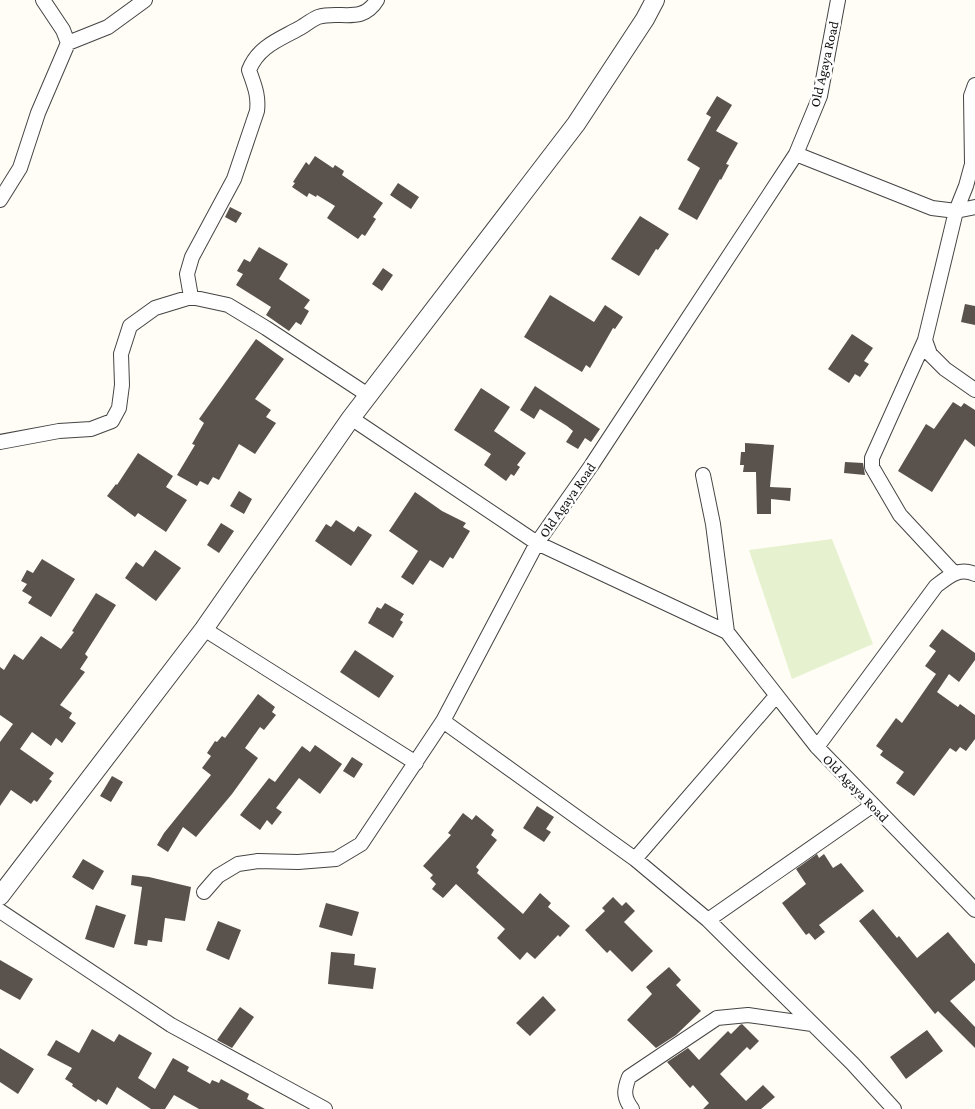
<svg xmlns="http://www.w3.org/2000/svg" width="975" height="1109" viewBox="0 0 975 1109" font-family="'Crimson Pro',serif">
<rect width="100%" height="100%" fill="#fffdf5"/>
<!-- pitch -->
<path fill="#e6f2cf" d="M832 539 873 644 792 679 749 550Z"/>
<!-- building -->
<path fill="#5a524d" d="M717 96 732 105 716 131 738 143 726 164 729 165 721 180 720 179 697 220 678 209 700 168 687 160 711 117 706 114Z
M315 156 333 168 335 165 344 171 342 175 383 203 373 217 376 219 365 236 362 234 358 239 327 218 335 206 317 195 316 197 309 193 307 197 292 187 295 183 293 182 306 162 309 165Z
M398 183 419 197 411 209 390 195Z
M230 207 242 213 236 223 225 217Z
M640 216 669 234 658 250 656 249 639 276 611 259Z
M259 247 288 264 279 279 310 300 304 308 309 311 301 325 296 322 289 331 266 315 271 307 236 285 243 274 237 271 244 259 250 262Z
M383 268 393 275 382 291 372 284Z
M550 295 594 322 605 305 623 317 615 329 613 328 590 368 586 365 582 372 524 337Z
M965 304 975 306V325L961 322Z
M852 334 873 348 864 361 869 364 860 377 855 374 849 383 828 369Z
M256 339 284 359 255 399 271 410 266 417 276 423 255 454 239 444 219 480 213 477 208 485 200 481 197 486 177 475 195 445 192 444 204 423 199 419Z
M535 386 600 429 591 442 585 438 578 449 566 442 573 431 567 426 540 409 534 419 520 410Z
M481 388 510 407 494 431 526 453 517 465 520 467 514 476 511 474 506 481 484 465 491 454 454 430Z
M953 402 961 407 964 403 975 410V447L965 439 932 492 898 471 926 424 934 429Z
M745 443 774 445 770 487 791 488 790 501 771 499V514H757L756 472H743L744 465H740L741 452H745Z
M138 453 173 476 166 487 187 500 166 532 138 513 135 517 107 496 116 484 117 485Z
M845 462 863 463 865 475 844 473Z
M239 491 252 499 244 514 230 506Z
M415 492 442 511 466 523 463 527 470 531 453 559 450 557 443 568 430 560 413 585 401 577 418 551 389 531Z
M336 520 354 532 358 526 372 535 351 566 315 541 326 524 331 527Z
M221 523 234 531 219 553 207 545Z
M155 550 181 568 156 601 125 578 136 562 143 567Z
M42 559 75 579 51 617 28 603 32 597 22 591 27 584 21 581 27 570 33 573Z
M96 593 116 605 85 654 88 657 80 669 85 672 60 705 72 713 69 718 76 723 62 743 56 738 51 746 32 732 20 749 54 773 49 779 52 781 37 802 34 800 31 804 11 790 0 806V742L13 724 0 715V667L4 670 14 654 23 660 41 636 61 649 74 632 72 631Z
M385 603 404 614 400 620 403 622 393 638 368 623 377 607 381 609Z
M942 629 975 653V660L959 682 949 674 937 692 958 707 960 704 975 715V739L966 751 960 747 956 752 950 748 914 796 896 783 904 772 880 755 883 751 876 746 896 718 902 723 936 674 925 666 936 651 929 646Z
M355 650 394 676 379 698 340 672Z
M258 694 275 707 272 712 276 715 264 730 260 727 245 748 258 758 232 794 196 837 183 827 168 852 157 845 164 833 211 775 202 768 211 756 207 753 215 741 217 742 222 736 225 738Z
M315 745 342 764 320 794 299 778 276 808 282 812 272 825 267 820 260 830 240 815 269 778 275 782 302 746 310 752Z
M352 757 363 764 354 778 343 771Z
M112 776 123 782 111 802 100 796Z
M537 806 554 817 546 829 551 832 544 842 523 828Z
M463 813 472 820 476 815 494 830 491 835 497 840 476 867 479 870 477 873 523 914 540 893 551 903 548 907 570 926 560 937 558 935 535 959 527 952 520 960 497 938 505 929 456 884 443 898 432 889 436 884 430 878 433 875 423 866 451 835 448 833Z
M817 854 819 858 824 854 833 868 841 863 864 891 819 925 825 932 815 940 809 933 806 935 782 903 806 884 796 869Z
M83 859 104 871 93 890 72 877Z
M132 875 149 877 191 887 185 921 165 918 162 942 148 940 147 946 134 944 142 887 131 885Z
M613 897 622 906 626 902 635 911 624 922 653 951 632 972 610 950 607 953 585 930 605 911 602 908Z
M326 903 359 912 352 936 319 927Z
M96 905 126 915 114 948 85 939Z
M873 909 897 938 899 936 917 958 948 932 975 964V980L950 1001 975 1027V1048L938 1011 935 1014 859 921Z
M218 921 241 930 229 960 206 950Z
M331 952 355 954 354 965 376 968 373 989 328 984Z
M0 960 33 979 20 1000 0 989Z
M669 967 681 980 676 985 701 1011 676 1035 656 1048 627 1020 652 994 646 987Z
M543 996 556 1010 530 1036 516 1023Z
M240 1007 254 1017 232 1048 217 1040Z
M742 1024 759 1041 750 1050 747 1047 720 1074 746 1101 763 1085 775 1097 761 1109H703L709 1103 693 1085 690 1088 667 1062 688 1048 699 1060 728 1031 731 1034 740 1025Z
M92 1029 114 1042 119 1034 152 1053 138 1078 155 1089 173 1058 189 1067 187 1071 210 1084 212 1080 219 1083 221 1079 249 1094 247 1099 265 1109H199L174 1095 165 1109H151L117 1087 107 1105 98 1099 96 1102 72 1086 73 1084 65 1079 72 1068 47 1055 56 1040 79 1053Z
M927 1030 943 1051 906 1079 890 1057Z
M0 1048 34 1069 18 1094 0 1082Z"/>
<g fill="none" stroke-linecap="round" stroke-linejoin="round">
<defs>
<path id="minor" d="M68 43 108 27 145 0
M975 85 971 96 972 164 966 186 956 211 925 340 930 354 945 369 975 390
M796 154 932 208 956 211 975 207
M0 200 20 168 38 113 68 43 63 30 43 0
M191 297 187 274 192 257 234 179 257 111C259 95 254 85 249 70 258 47 278 40 298 29 304 26 311 20 318 17 340 10 362 25 377 0
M925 340 872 458V467L900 515 954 573
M351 418 537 543 727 632 817 747 975 910
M0 442 59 431 91 429 112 421 119 408 122 385 121 354 130 326 155 308 191 297 228 305 266 328 368 395
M703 475 713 524 727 632
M204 629 416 763
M443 721 635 859 708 920 853 1064 894 1109
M817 747 936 586C949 576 959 567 975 574
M635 859 776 696
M204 892 218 876 238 864 258 861 298 862 336 859 361 844 443 721 537 543 591 466 796 154 820 96 838 0
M0 911 171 1025 325 1109
M708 920 873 805
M632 1109C623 1097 624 1090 629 1077L717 1018 748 1015 812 1024"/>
<path id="tertiary" d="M0 896 204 629 351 418 576 124 645 19 655 0"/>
</defs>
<!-- minor casing -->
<use href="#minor" stroke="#444" stroke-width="16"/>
<!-- tertiary casing -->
<use href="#tertiary" stroke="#444" stroke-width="20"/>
<!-- minor -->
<use href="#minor" stroke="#fff" stroke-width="14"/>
<!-- tertiary -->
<use href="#tertiary" stroke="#fff" stroke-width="18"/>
</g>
<g text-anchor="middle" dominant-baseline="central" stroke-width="5" stroke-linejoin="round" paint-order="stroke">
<!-- street labels -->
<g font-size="14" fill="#111" stroke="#fff">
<text transform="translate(824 64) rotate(-77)">Old Agaya Road</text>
<text transform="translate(567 500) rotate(-55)">Old Agaya Road</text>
<text transform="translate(856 788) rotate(46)">Old Agaya Road</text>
</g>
</g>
</svg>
